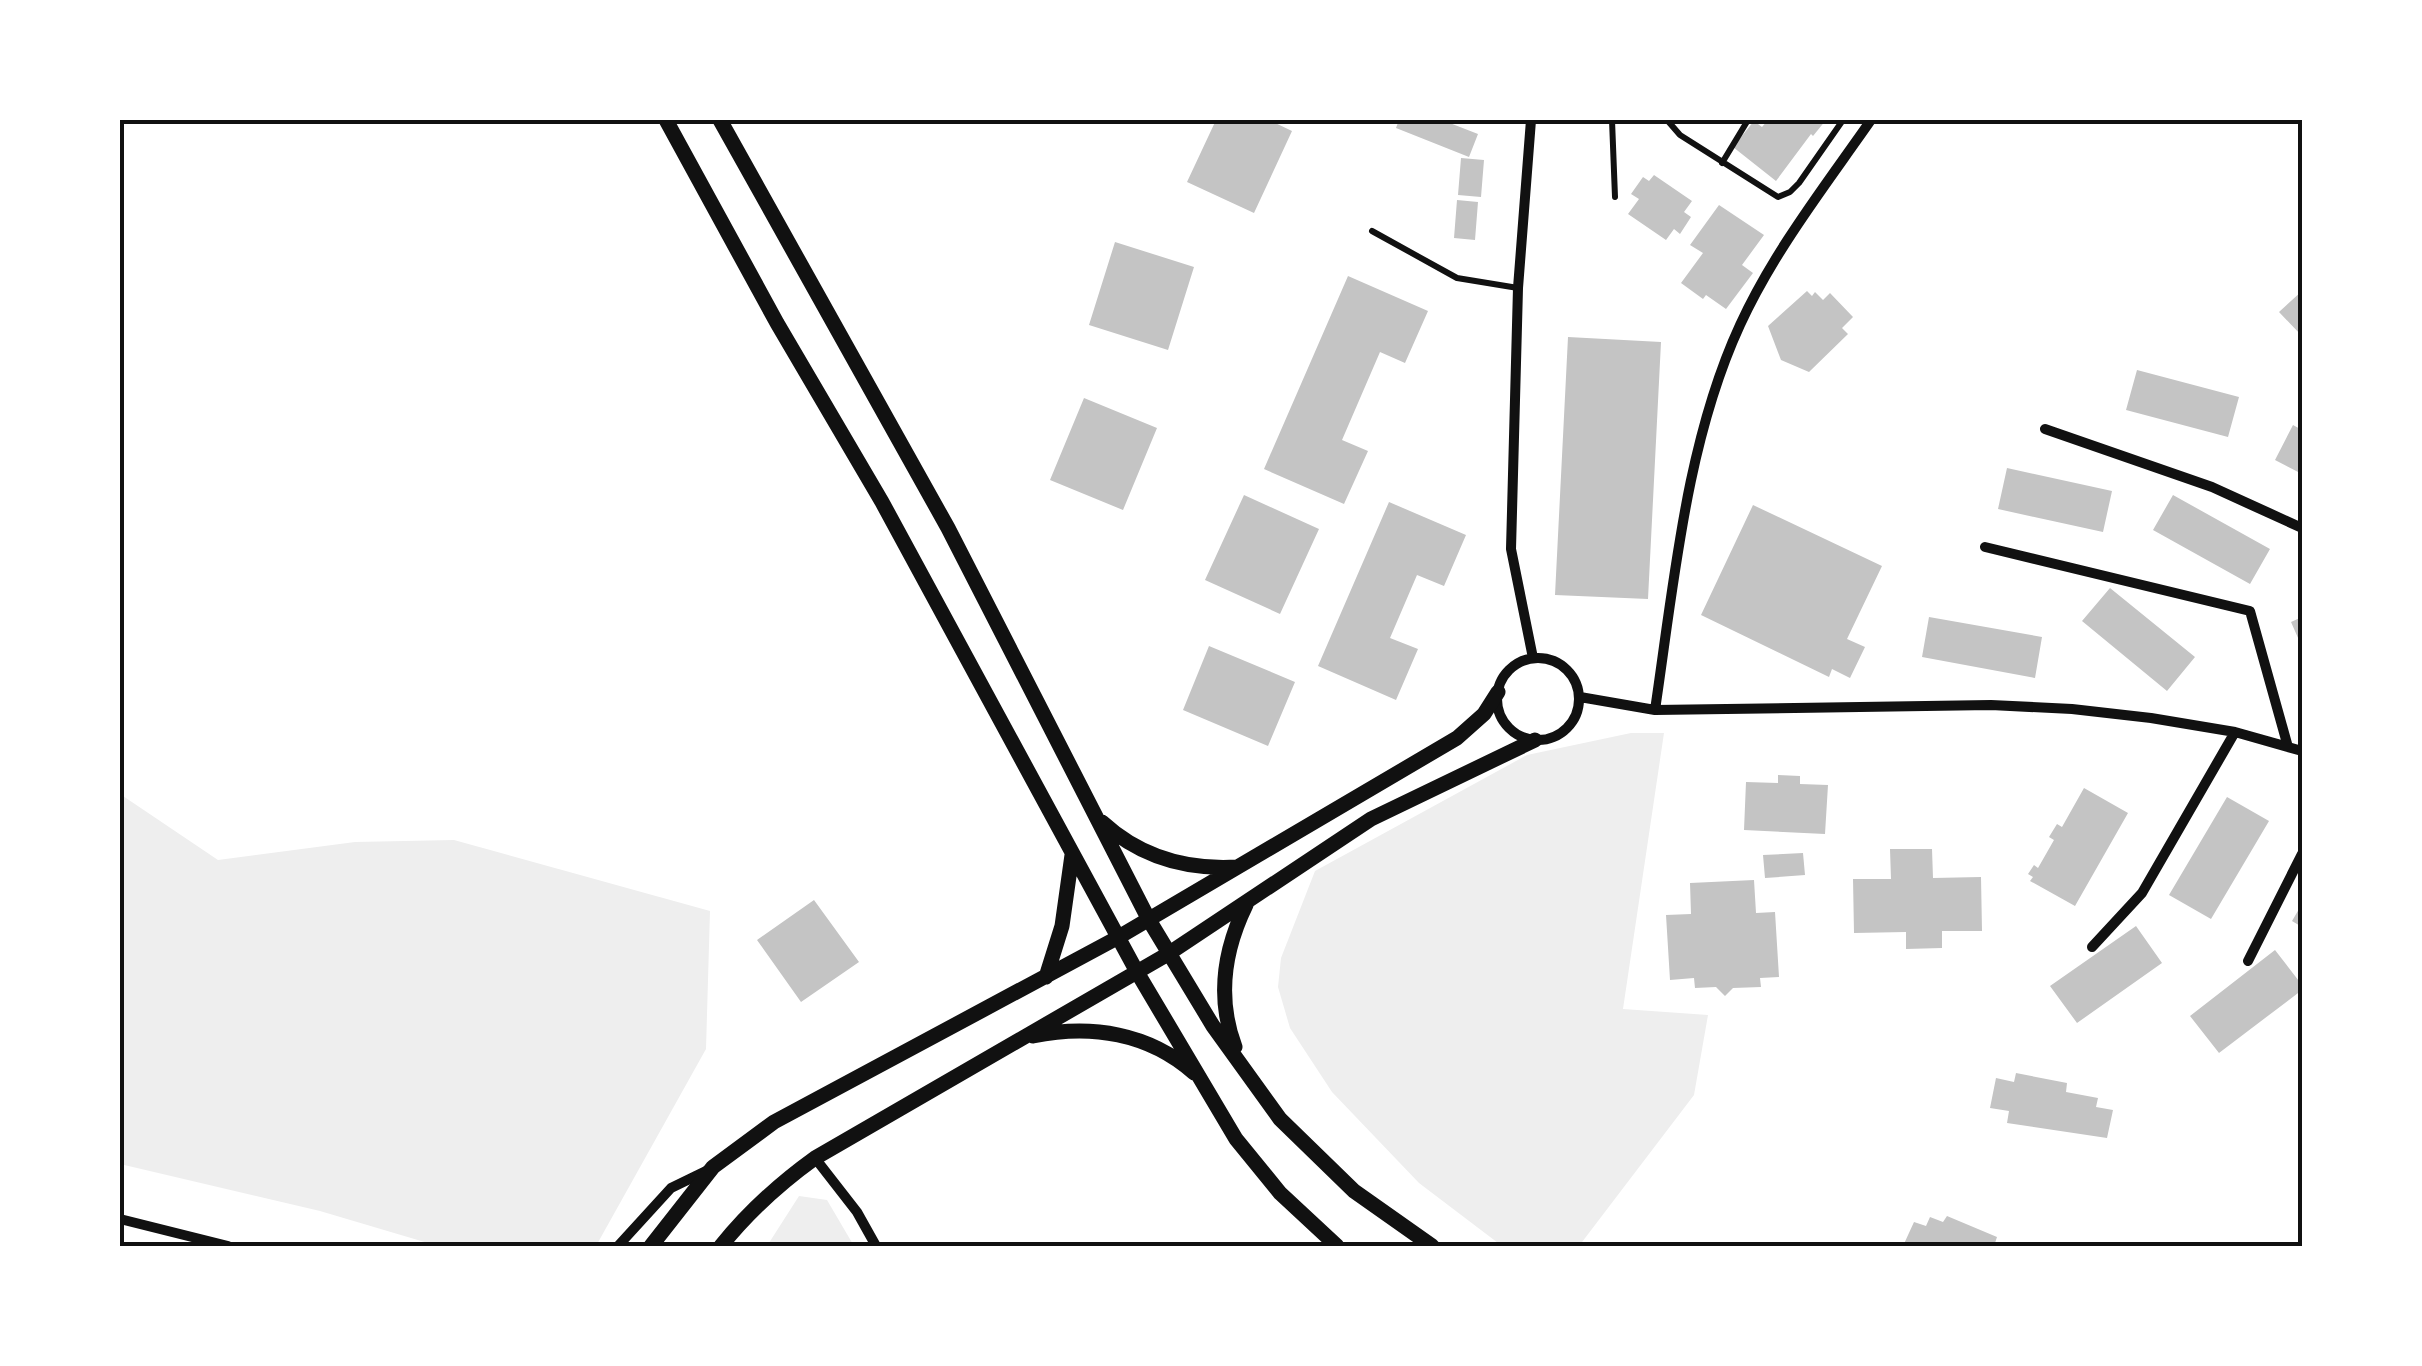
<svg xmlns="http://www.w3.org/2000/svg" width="2422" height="1366" viewBox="0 0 2422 1366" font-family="'Source Sans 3',sans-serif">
<rect width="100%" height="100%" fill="#fff"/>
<!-- green -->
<path fill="#eee" d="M1631 733H1664L1623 1009 1708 1015 1694 1095 1579 1246H1502L1419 1183 1332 1092 1290 1028 1278 987 1281 958 1315 871 1527 755Z
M120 794 218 860 355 842 454 840 710 911 706 1049 596 1246H438L320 1211 120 1164Z
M799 1196 827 1200 854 1246H767Z"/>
<!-- building -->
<path fill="#c4c4c4" d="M1216 120H1269L1292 131 1254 213 1187 182Z
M1399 120H1442L1478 134 1469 157 1396 128Z
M1768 120H1826L1813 136 1811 134 1776 181 1733 147 1754 121 1762 127Z
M1461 158 1484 160 1481 197 1458 195Z
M1654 175 1692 201 1684 212 1691 217 1680 234 1674 229 1666 240 1628 214 1639 199 1631 194 1643 177 1649 181Z
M1457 200 1478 202 1475 240 1454 238Z
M1719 205 1764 235 1742 265 1753 273 1726 309 1706 295 1703 299 1681 283 1703 253 1690 245Z
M1115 242 1194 267 1168 350 1089 325Z
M1348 276 1428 311 1405 363 1380 352 1342 440 1368 451 1344 504 1264 469Z
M1807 291 1812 296 1815 292 1823 300 1830 293 1853 317 1842 328 1848 334 1809 372 1781 360 1768 326Z
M2302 291V336L2279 312Z
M1568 337 1661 342 1648 599 1555 595Z
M2137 370 2239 397 2228 437 2126 410Z
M1084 398 1157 428 1123 510 1050 480Z
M2293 425 2302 430V474L2275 460Z
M2007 468 2112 491 2103 532 1998 509Z
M1244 495 1319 529 1280 614 1205 580Z
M2173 495 2270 549 2250 584 2153 530Z
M1389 502 1466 535 1444 586 1417 575 1390 638 1418 649 1396 700 1318 666Z
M1753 505 1882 566 1847 639 1865 647 1850 678 1832 669 1829 677 1701 615Z
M2110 588 2195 657 2167 691 2082 621Z
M1929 617 2042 637 2035 678 1922 657Z
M2302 617V647L2291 622Z
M1209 646 1295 682 1268 746 1183 710Z
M1778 775 1800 776V784L1828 785 1825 834 1744 830 1746 782 1778 783Z
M2084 788 2128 813 2075 906 2030 881 2033 877 2028 874 2034 865 2038 868 2054 840 2049 837 2057 824 2062 827Z
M2227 797 2269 821 2211 919 2169 895Z
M1890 849H1932L1933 878 1981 877 1982 931H1942V948L1906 949V932L1854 933 1853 879H1891Z
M1803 853 1805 875 1765 878 1763 855Z
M1754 880 1756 913 1775 912 1779 977 1760 978 1761 987 1733 988 1725 996 1716 987 1695 988 1694 978 1670 980 1666 915 1691 914 1690 883Z
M814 900 859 962 801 1002 757 940Z
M2302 904V927L2292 921Z
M2136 926 2162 963 2077 1023 2050 986Z
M2275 950 2302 985V990L2219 1053 2190 1016Z
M2016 1073 2067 1083 2066 1092 2098 1098 2096 1107 2113 1110 2107 1138 2007 1123 2009 1111 1990 1108 1996 1078 2014 1082Z
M1947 1216 1997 1237 1994 1246H1903L1914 1222 1926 1226 1930 1217 1943 1222Z"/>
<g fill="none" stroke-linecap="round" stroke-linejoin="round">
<!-- service -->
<path stroke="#111" stroke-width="6" d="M1612 120 1615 197
M1667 120 1680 135 1778 197 1790 192 1799 183 1843 120
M1722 163 1748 120
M1372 231 1457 278 1518 288"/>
<!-- minor -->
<path stroke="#111" stroke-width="10" d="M1531 120 1518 288 1511 549 1533 658
M2045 429 2212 487 2302 528
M1985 547 2250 611 2288 747
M1497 699a41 41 0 1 1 82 0a41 41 0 1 1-82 0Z
M1580 697 1655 710 1991 705 2072 709 2151 718 2235 732 2302 751
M1655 710C1674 583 1686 442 1740 325 1774 251 1825 186 1871 120
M2092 947 2142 893 2235 732
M2248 961 2302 854
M815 1158 857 1212 876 1246
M120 1219 228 1246
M618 1246 671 1188 708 1170"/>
<!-- tertiary -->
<path stroke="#111" stroke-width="15" d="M666 120 777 323 882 502 1137 972 1236 1139 1280 1193 1337 1246
M720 120 948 528 1149 920 1213 1026 1280 1119 1354 1191 1432 1246
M1102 822C1139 856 1186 870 1237 867
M1046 977 1062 926 1072 855
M1033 1036C1091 1024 1149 1033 1194 1073
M1235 1047C1217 999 1224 950 1246 905
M651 1246 713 1167 774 1122 1117 938 1457 738 1484 714 1498 692
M721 1246C749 1211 779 1184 815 1158L1168 954 1371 819 1535 740"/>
</g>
<!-- border -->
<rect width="2422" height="1366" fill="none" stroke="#ffffff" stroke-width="245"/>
<rect x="122" y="122" width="2178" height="1122" fill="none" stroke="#111" stroke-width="4"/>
</svg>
